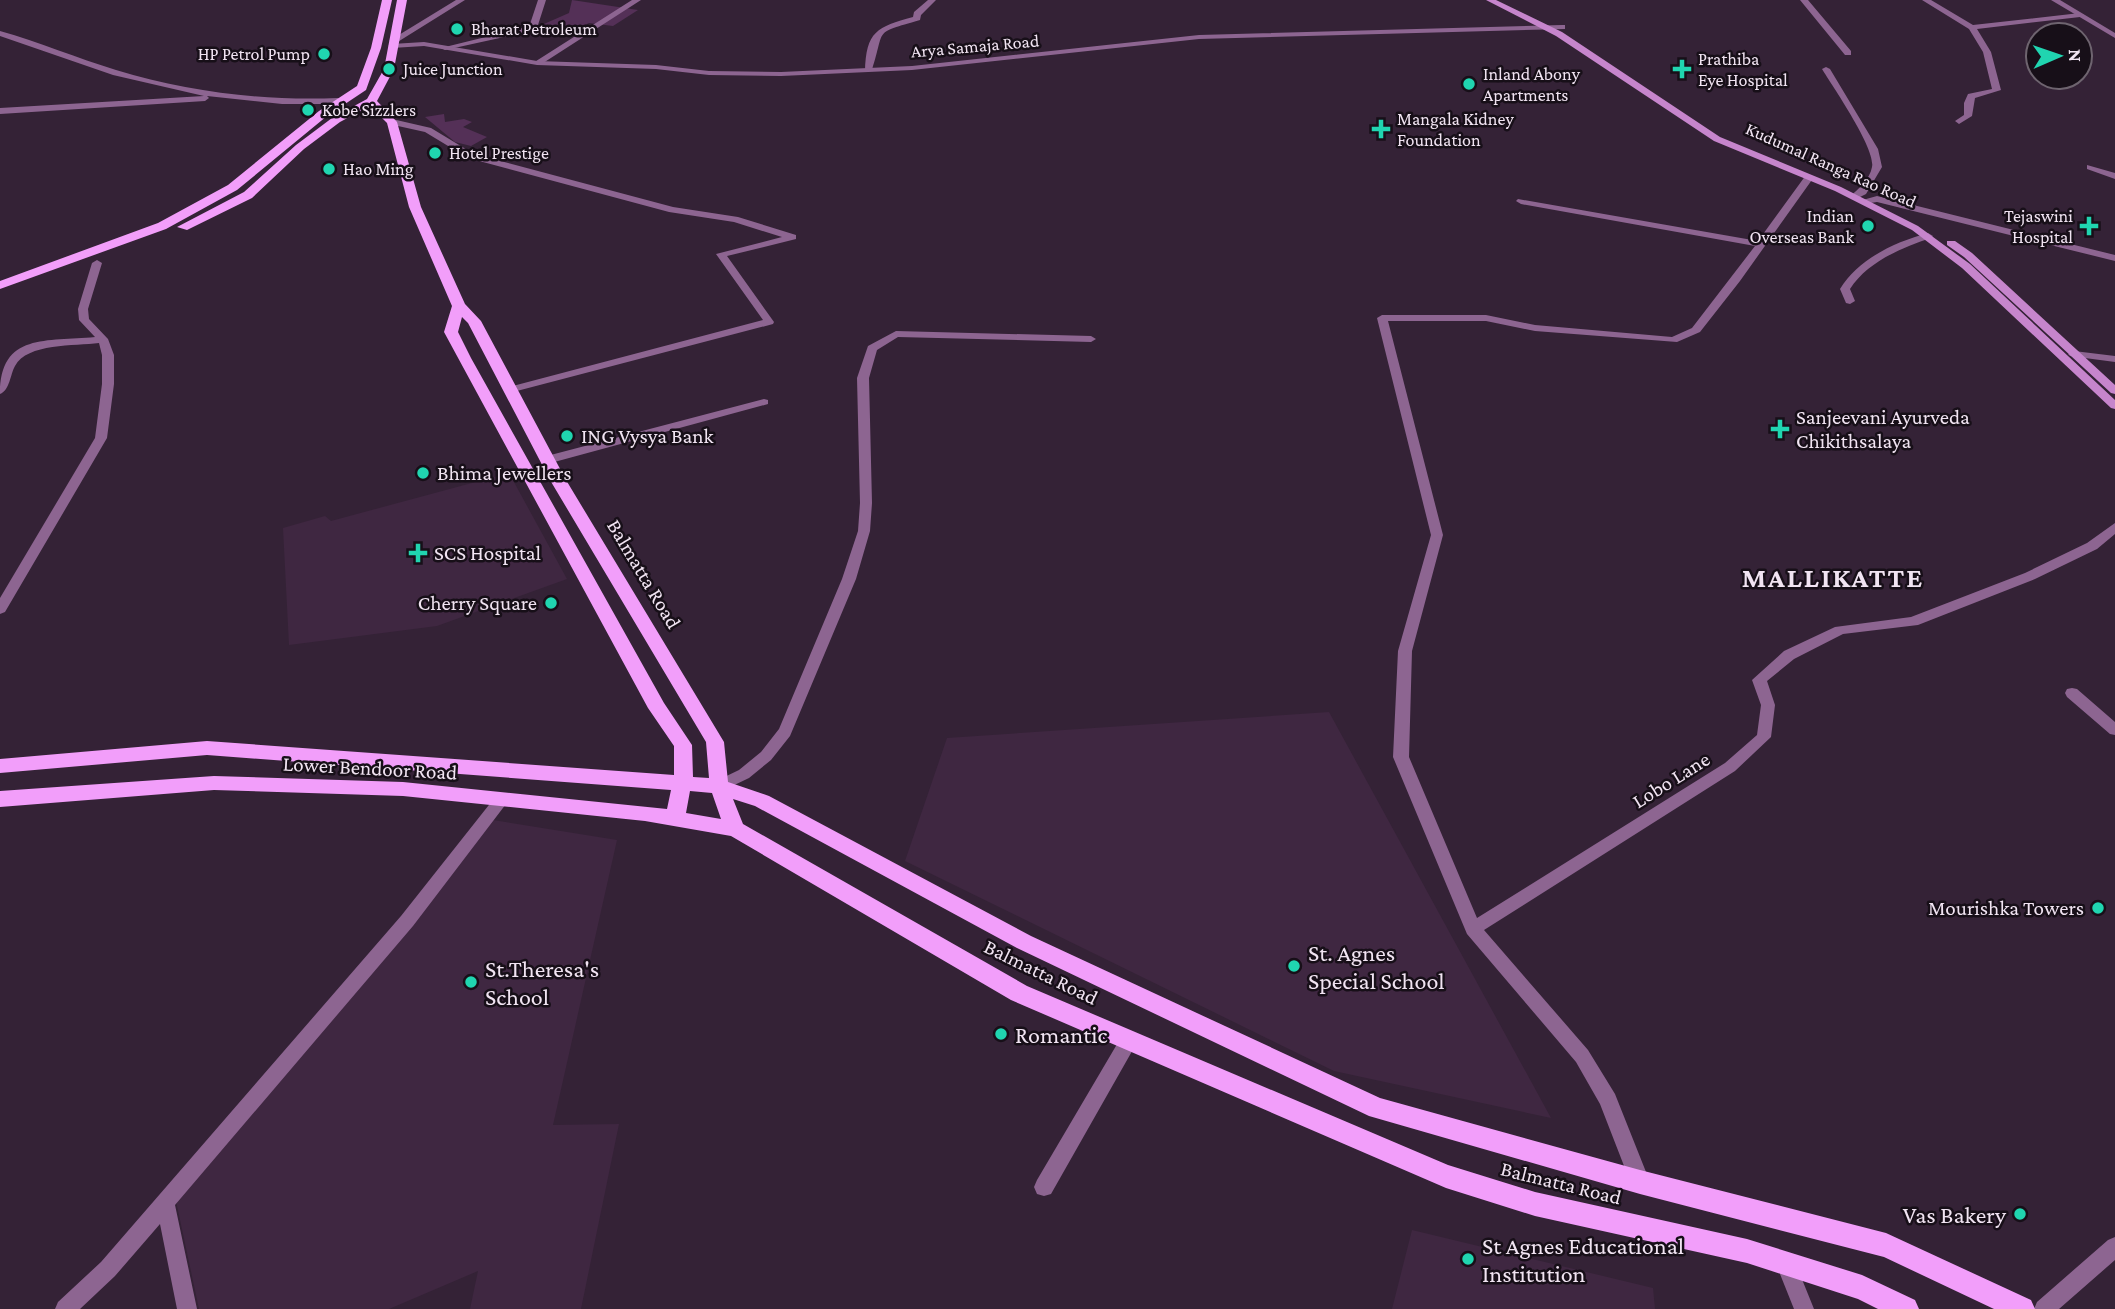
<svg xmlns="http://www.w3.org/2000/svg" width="2115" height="1309" viewBox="0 0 2115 1309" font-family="'Crimson Pro',serif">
<rect width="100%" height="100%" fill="#342236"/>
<!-- built -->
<path fill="#3f2741" d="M509 473 567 579 437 626 289 645 283 528 325 516 331 521Z
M1329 712 1551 1118 1334 1071 905 861 947 738Z
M493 820 617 840 553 1125 619 1124 581 1309H470L478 1271 389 1309H199L176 1201Z
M1412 1230 1653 1288 1655 1309H1392Z"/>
<!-- green -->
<path fill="#543057" d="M572 0 638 10 613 26 589 23 563 36 528 31 569 13Z
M444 114 445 122 464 119 472 122 463 127 487 137 471 146 455 142 425 117Z"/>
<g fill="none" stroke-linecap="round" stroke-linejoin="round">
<!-- minor -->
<path fill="#8d6591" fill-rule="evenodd" d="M456 0H465L396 43 389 41Z
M538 0H546L538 25 532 31 445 50 441 48 526 27 530 24Z
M632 0H641L540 65 533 63Z
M928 0H936L921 15 920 20C872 34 886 27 872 70L865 72C866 31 877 27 913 17L914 12Z
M1800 0H1808L1851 51V55H1845Z
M1922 0H1931L1973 25 2080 13 2084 15 2080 17 1977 29 1991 52 2001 90 1975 98 1972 116 1959 124 1955 121 1964 115V103L1968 94 1992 89 1983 52 1969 29Z
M0 31C39 42 77 58 116 70 188 92 263 101 338 98L342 101 338 104H282L207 96 209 98 205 101 0 114V108L204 96 113 75 0 36Z
M1826 67 1830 69 1878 149 1882 167 1866 194 1854 200 1849 197C1858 190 1870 179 1872 167 1876 149 1833 87 1822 69Z
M392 119 431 128 474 154 673 207 738 217 796 235V239L727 256 774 322 773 324 513 392H505V388L763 320 716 254 782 237 734 222 669 212 468 158 425 132 389 124V120Z
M2087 165 2115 173V179L2087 169Z
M1806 175 1814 177 1740 281 1700 332 1677 342 1535 331 1486 321H1388L1443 535 1412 651 1409 757 1477 918 1725 763 1757 735 1761 705 1752 680 1784 651 1835 627 1911 617 2025 573 2087 543 2115 523V534L2097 549 2035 579 1918 625 1843 634 1794 659 1767 681 1775 705 1771 737 1735 771 1484 930 1588 1050 1615 1094 1650 1182 1647 1189 1640 1191 1633 1189 1600 1104 1576 1062 1467 934 1393 757 1398 651 1431 535 1377 318 1382 315H1486L1535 325 1672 337 1692 328 1755 246 1521 204 1516 201 1518 199 1758 241Z
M1928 233 1933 236 1931 238C1903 247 1867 262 1850 289L1855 301 1850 304 1846 303 1840 289C1858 259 1895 242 1928 233Z
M97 260 102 263 88 309 89 319 108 339 114 355V384L107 438 5 612 0 614V598L95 438 102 384V355L99 343C75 346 27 343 15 366 10 375 10 390 0 394 0 332 47 342 95 337L79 320 78 309 92 263Z
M896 331 1091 336 1096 339 1091 342 898 337 877 350 869 378 872 503 870 531 856 579 790 736 771 760 749 778 724 790H714L711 786 714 782 739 770 761 752 779 729 842 579 858 531 860 503 857 378 868 346Z
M2074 351 2115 356V362L2070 356 2068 354Z
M764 399 768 400V404L547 464 541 460 543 457Z
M2072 688 2077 689 2115 722V735L2110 734 2067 697 2065 693 2067 689Z
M501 794 506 796 509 800 506 804 413 926 175 1205 197 1309H177L160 1224 115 1276 80 1309H55L58 1302 101 1262 401 916 496 796Z
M1129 1032 1135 1034 1138 1040 1135 1046 1051 1194 1044 1196 1037 1194 1034 1187 1037 1180 1123 1034Z
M1786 1254 1793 1257 1814 1309H1794L1776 1264 1779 1257Z"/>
<!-- tertiary -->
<path fill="#8d6591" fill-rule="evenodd" d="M2051 0H2060L2115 33V38Z
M1562 25H1565V29L1199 39 912 70 781 76 709 75 656 69 537 65 424 46 392 48 388 46 392 44 424 42 537 61 656 65 709 71 781 72 912 66 1199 35Z
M1877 196 2115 255V261L1877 202 1864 204 1859 201Z
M2115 1237V1260L2059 1309H2034L2037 1302 2108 1240Z"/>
<!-- secondary -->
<path fill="#c685cc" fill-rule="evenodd" d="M1486 0H1496L1562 32 1720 137 1841 187 1918 226 1970 264 2115 400V409L2111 408 1962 268 1912 230 1835 191 1714 141 1556 36Z
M1947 241H1955L1972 253 2115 385V394L2111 393 1964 257 1947 245Z"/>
<!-- primary -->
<path fill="#f29efa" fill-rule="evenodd" d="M382 0H392L381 48 366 90 327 116 237 190 166 229 0 289V281L158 223 228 185 319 111 357 86 371 48Z
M397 0H407L394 69 377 101 397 122 421 207 465 304 481 321 566 480 724 742 728 782 769 796 1031 936 1380 1098 1640 1170 1886 1233 2031 1300 2035 1309H1994L1884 1257 1640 1194 1369 1116 1017 948 755 806 733 799 743 824 1027 986 1448 1165 1535 1192 1747 1239 1862 1275 1915 1300 1919 1309H1878L1858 1299 1747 1263 1535 1216 1446 1188 1011 1000 731 836 645 821 403 796 214 790 0 807V791L214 776 403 782 667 809 671 790 207 755 0 773V759L207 741 674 775V746L648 708 444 332 452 306 409 207 387 123 370 106 340 122 304 149 252 198 187 230 177 227 244 192 296 145 332 118 367 99 384 69ZM462 317 468 323 550 480 706 742 709 778 693 777 692 745 664 703 471 358 458 332ZM690 791 712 793 721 819 686 813Z"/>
</g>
<!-- markers -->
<g fill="#20d5b0" stroke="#170f18" stroke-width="2.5">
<circle cx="457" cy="29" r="7"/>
<circle cx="324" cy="54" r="7"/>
<circle cx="389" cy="69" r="7"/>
<path d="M1678.5 58.5h7v7h7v7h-7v7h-7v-7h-7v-7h7z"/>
<circle cx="1469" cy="84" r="7"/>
<circle cx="308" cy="110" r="7"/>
<path d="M1377.5 118.5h7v7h7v7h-7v7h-7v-7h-7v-7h7z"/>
<circle cx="435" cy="153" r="7"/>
<circle cx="329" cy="169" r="7"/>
<circle cx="1868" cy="226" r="7"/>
<path d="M2085.5 215.5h7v7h7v7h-7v7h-7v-7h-7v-7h7z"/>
<path d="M1776.5 418.5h7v7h7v7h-7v7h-7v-7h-7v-7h7z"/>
<circle cx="567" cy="436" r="7"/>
<circle cx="423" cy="473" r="7"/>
<path d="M414.5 542.5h7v7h7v7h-7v7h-7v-7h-7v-7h7z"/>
<circle cx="551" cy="603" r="7"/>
<circle cx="2098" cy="908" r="7"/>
<circle cx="1294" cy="966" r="7"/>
<circle cx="471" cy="982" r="7"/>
<circle cx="1001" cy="1034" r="7"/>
<circle cx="2020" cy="1214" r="7"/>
<circle cx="1468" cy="1259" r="7"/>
</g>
<g text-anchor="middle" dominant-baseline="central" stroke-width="5" stroke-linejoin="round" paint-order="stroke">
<!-- far-poi labels -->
<g font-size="18" fill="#f1e4f2" stroke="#170f18" text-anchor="start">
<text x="471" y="29">Bharat Petroleum</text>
<text x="310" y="54" text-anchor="end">HP Petrol Pump</text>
<text x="1698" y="59">Prathiba<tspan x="1698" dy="21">Eye Hospital</tspan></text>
<text x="403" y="69">Juice Junction</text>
<text x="1483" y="74">Inland Abony<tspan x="1483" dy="21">Apartments</tspan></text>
<text x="322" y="110">Kobe Sizzlers</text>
<text x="1397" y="119">Mangala Kidney<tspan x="1397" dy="21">Foundation</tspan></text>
<text x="449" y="153">Hotel Prestige</text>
<text x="343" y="169">Hao Ming</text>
<text x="1854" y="216" text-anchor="end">Indian<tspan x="1854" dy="21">Overseas Bank</tspan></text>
<text x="2073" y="216" text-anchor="end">Tejaswini<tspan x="2073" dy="21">Hospital</tspan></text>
</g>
<!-- far-street labels -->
<g font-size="18" fill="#f1e4f2" stroke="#170f18">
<text transform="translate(975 46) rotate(-5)">Arya Samaja Road</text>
<text transform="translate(1831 165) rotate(24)">Kudumal Ranga Rao Road</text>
</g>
<!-- poi labels -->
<g font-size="21" fill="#f1e4f2" stroke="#170f18" text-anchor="start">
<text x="1796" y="417">Sanjeevani Ayurveda<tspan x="1796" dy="24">Chikithsalaya</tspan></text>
<text x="581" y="436">ING Vysya Bank</text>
<text x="437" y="473">Bhima Jewellers</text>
<text x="434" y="553">SCS Hospital</text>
<text x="537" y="603" text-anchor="end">Cherry Square</text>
<text x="2084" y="908" text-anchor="end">Mourishka Towers</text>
</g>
<!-- street labels -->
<g font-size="21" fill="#f1e4f2" stroke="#170f18">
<text transform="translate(644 574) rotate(59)">Balmatta Road</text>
<text transform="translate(370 768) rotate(3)">Lower Bendoor Road</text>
<text transform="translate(1671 780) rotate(-32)">Lobo Lane</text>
<text transform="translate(1041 972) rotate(26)">Balmatta Road</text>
<text transform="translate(1561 1183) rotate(14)">Balmatta Road</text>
</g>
<!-- near-poi labels -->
<g font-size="24" fill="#f1e4f2" stroke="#170f18" text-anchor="start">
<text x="1308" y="952">St. Agnes<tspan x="1308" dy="28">Special School</tspan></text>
<text x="485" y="968">St.Theresa's<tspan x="485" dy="28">School</tspan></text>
<text x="1015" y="1034">Romantic</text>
<text x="2006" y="1214" text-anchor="end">Vas Bakery</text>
<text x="1482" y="1245">St Agnes Educational<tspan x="1482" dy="28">Institution</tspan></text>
</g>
<!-- district labels -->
<g font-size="28" font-weight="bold" letter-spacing="2" fill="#f1e4f2" stroke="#170f18">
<text x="1833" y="577">MALLIKATTE</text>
</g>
</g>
<!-- north arrow -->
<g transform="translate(2059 56) rotate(88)"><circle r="33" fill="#170f18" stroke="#6e646f" stroke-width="2"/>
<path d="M0-5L12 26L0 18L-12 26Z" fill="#20d5b0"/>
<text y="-10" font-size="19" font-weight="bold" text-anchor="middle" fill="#f1e4f2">N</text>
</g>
</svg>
